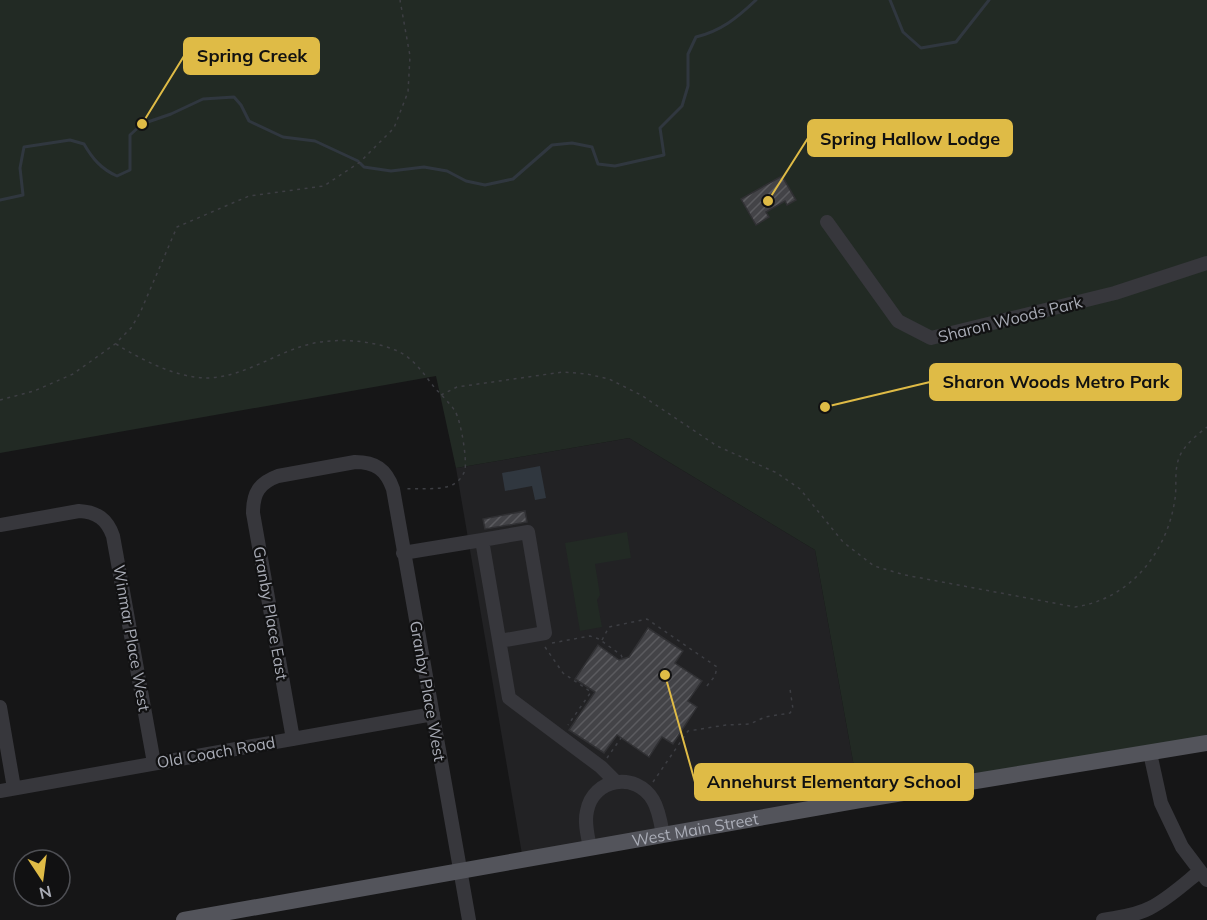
<svg xmlns="http://www.w3.org/2000/svg" width="1207" height="920" viewBox="0 0 1207 920" font-family="Mulish,sans-serif">
<defs>
<pattern id="building-hatch" width="6" height="6" patternUnits="userSpaceOnUse" patternTransform="scale(1.5)"><rect width="6" height="6" fill="#434347"/><path d="M-1 1l2-2M0 6l6-6M5 7l2-2" fill="none" stroke="#5b5b5f"/></pattern>
</defs>
<rect width="100%" height="100%" fill="#161617"/>
<!-- built -->
<path fill="#222224" d="M629 438 815 550 860 800 523 860 456 468Z"/>
<!-- green -->
<path fill="#222a24" d="M0 0H1207V743L860 800 815 550 629 438 456 468 436 376 0 453Z
M627 532 631 558 595 564 600 595 597 600 602 627 580 631 565 543Z"/>
<!-- water -->
<path fill="#30373f" d="M540 466 546 498 535 500 532 486 505 491 502 473Z"/>
<g fill="none" stroke-linecap="round" stroke-linejoin="round">
<!-- stream -->
<path stroke="#30373f" stroke-width="3" d="M890 0 903 32 921 48 956 42 989 0
M360 163 364 167 391 171 424 167 447 171 466 181 485 185 513 179 552 145 572 143 592 147 598 164 615 166 664 155 660 128 682 106 688 86V54L696 37C721 31 737 18 756 0
M0 200 23 195 20 168 24 147 70 140 84 144C92 158 101 169 117 176L130 170V135L142 124 171 114 203 99 234 97 241 105 249 121 283 137 315 141 358 161"/>
</g>
<!-- building -->
<path fill="url(#building-hatch)" stroke="#303033" stroke-width="1.5" d="M782 176 796 200 787 205 785 201 766 212 769 217 756 225 741 199Z
M525 511 527 522 485 529 483 519Z
M648 628 683 651 675 663 702 681 688 701 697 707 673 744 662 737 649 757 617 735 604 753 569 730 595 692 575 679 598 645 619 660 629 657Z"/>
<g fill="none" stroke-linecap="round" stroke-linejoin="round">
<!-- path -->
<path stroke="#3d3e43" stroke-width="1.5" stroke-dasharray="3 4.5" stroke-linecap="butt" d="M116 344C142 360 175 377 205 378 240 378 269 357 300 347 328 337 368 339 395 350 413 357 423 373 434 387 441 395 450 403 455 411 461 421 467 458 465 470 463 476 459 481 454 484 441 491 419 488 404 489
M441 395 457 387 563 372 587 374 609 379 641 395 717 446 777 473 800 489 843 542 874 566 905 575 1075 607C1130 599 1167 553 1175 499 1177 486 1174 470 1179 458 1183 446 1198 434 1207 427
M0 400 34 391 73 374 115 344 131 328 140 313 177 227 249 196 324 186 360 162 394 128 408 92 410 56 400 0
M602 640 609 627 647 619 717 667 715 676 706 687
M552 643 590 636 599 639 621 655 623 659
M545 647 563 673 591 692 568 725
M607 758 621 738
M653 782 688 731 726 725 750 724 765 717 790 713 793 709 790 689"/>
<!-- minor -->
<path stroke="#37373c" stroke-width="14" d="M827 222 898 321 931 338 1115 293 1207 263
M0 525 79 511C97 512 107 519 113 536L154 763
M482 540 528 532 545 633 500 641
M403 553 482 540 509 698 601 767 615 781
M0 707 14 788
M293 739 253 513C253 493 259 483 278 476L355 462C375 462 386 469 393 489L469 920
M1150 753 1161 803 1182 847 1207 880
M0 791 433 714
M590 848C588 836 584 823 587 811 593 778 636 771 653 800 659 810 661 824 663 835
M1103 920C1119 917 1135 916 1150 908 1168 899 1184 884 1200 871"/>
<!-- major -->
<path stroke="#53545b" stroke-width="16" id="s1" d="M184 920 860 800 1207 743"/>
</g>
<g text-anchor="middle" dominant-baseline="central" stroke-width="4.5" stroke-linejoin="round" paint-order="stroke">
<!-- street labels -->
<g font-size="16" fill="#a9acb6" stroke="#111112">
<text transform="translate(1010 319) rotate(-14)">Sharon Woods Park</text>
<text transform="translate(271 613) rotate(80)">Granby Place East</text>
<text transform="translate(132 638) rotate(80)">Winmar Place West</text>
<text transform="translate(428 691) rotate(80)">Granby Place West</text>
<text transform="translate(216 752) rotate(-10)">Old Coach Road</text>
<text stroke="none"><textPath href="#s1" startOffset="519">West Main Street</textPath></text>
</g>
</g>
<!-- callouts -->
<path fill="none" stroke="#dfbb46" stroke-width="2" d="M142 124L184 56M768 201L808 138M825 407L930 382M665 675L695 782"/>
<g fill="#dfbb46" stroke="#111112" stroke-width="2">
<circle cx="142" cy="124" r="6"/>
<circle cx="768" cy="201" r="6"/>
<circle cx="825" cy="407" r="6"/>
<circle cx="665" cy="675" r="6"/>
</g>
<g fill="#dfbb46" stroke="#dfbb46" stroke-width="2">
<rect x="184" y="38" width="135" height="36" rx="6"/>
<rect x="808" y="120" width="204" height="36" rx="6"/>
<rect x="930" y="364" width="251" height="36" rx="6"/>
<rect x="695" y="764" width="278" height="36" rx="6"/>
</g>
<g font-size="18" text-anchor="middle" font-weight="bold" fill="#111">
<text x="252" y="62">Spring Creek</text>
<text x="910" y="145">Spring Hallow Lodge</text>
<text x="1056" y="388">Sharon Woods Metro Park</text>
<text x="834" y="788">Annehurst Elementary School</text>
</g>
<!-- north arrow -->
<g transform="translate(42 878) rotate(167)"><circle r="28" fill="#111112" stroke="#4e4f54" stroke-width="1.5"/>
<path d="M0-4.5L10 22L0 15L-10 22Z" fill="#dfbb46"/>
<text y="-9" font-size="16" font-weight="bold" text-anchor="middle" fill="#a9acb6">N</text>
</g>
</svg>
